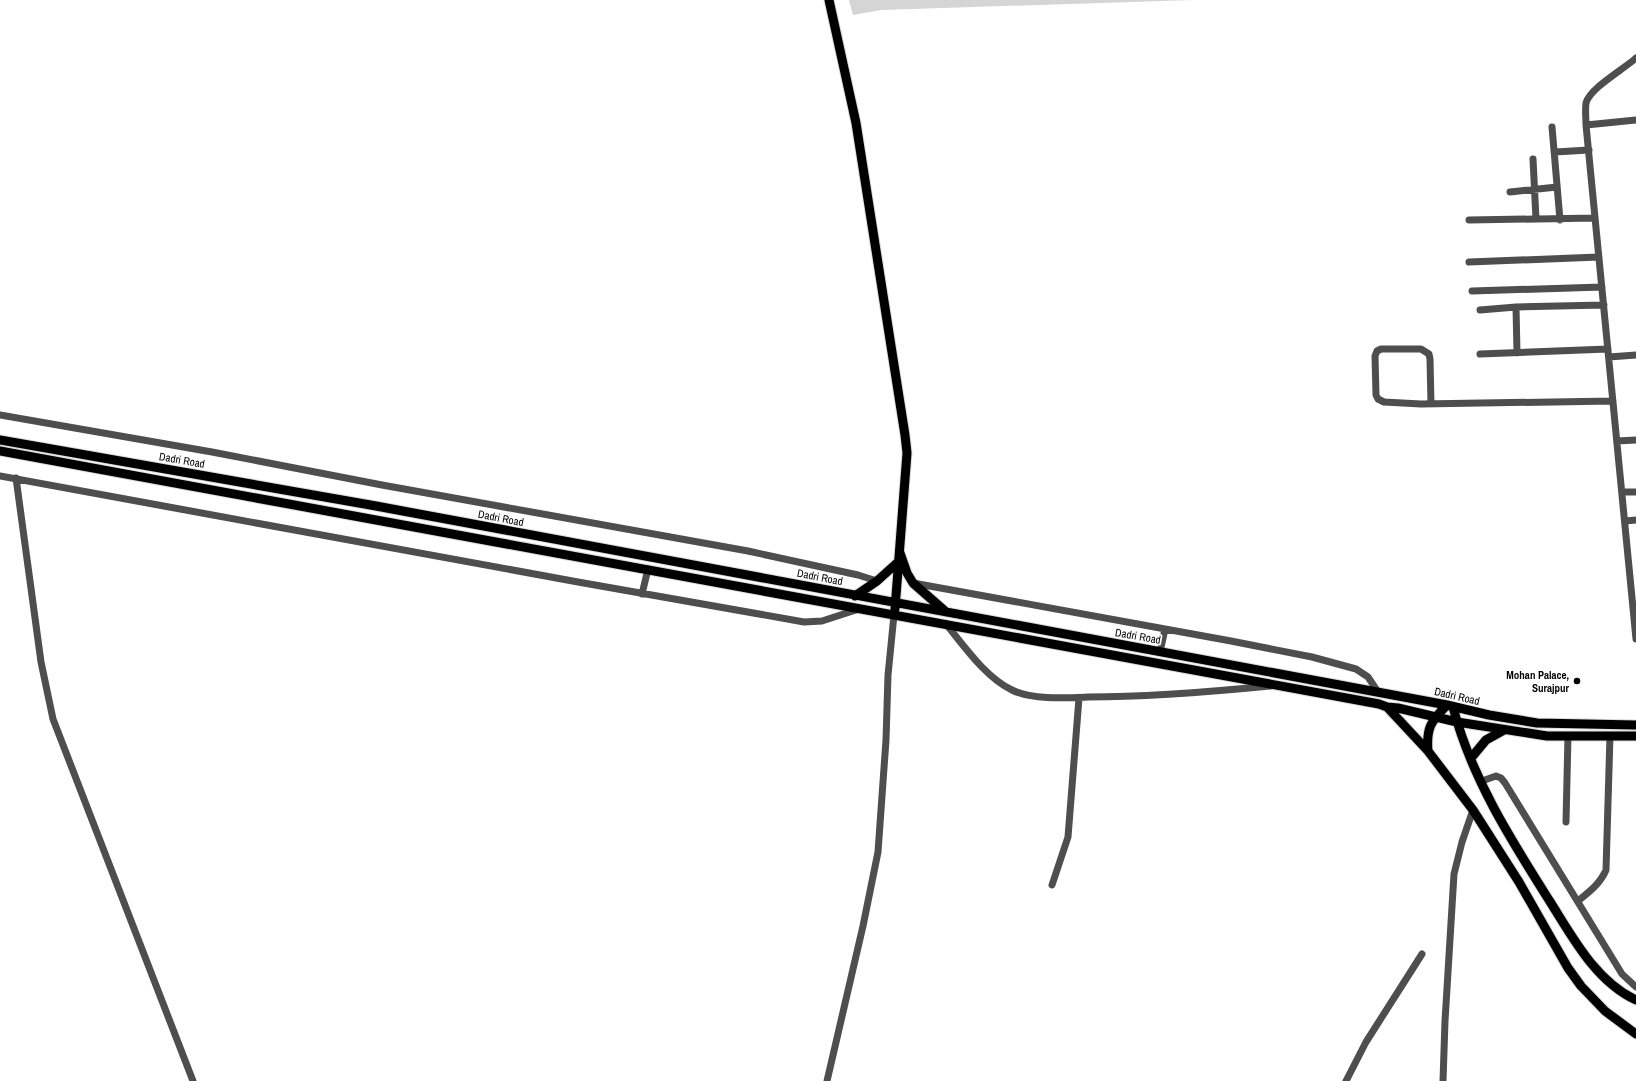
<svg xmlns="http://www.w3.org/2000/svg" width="1636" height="1081" viewBox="0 0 1636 1081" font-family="'Archivo Narrow',sans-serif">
<rect width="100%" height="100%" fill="#fff"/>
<!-- green -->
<path fill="#d5d5d5" d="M849 0H1193L881 10 853 15Z"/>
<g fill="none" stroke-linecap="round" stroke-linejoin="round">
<defs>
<path id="major" d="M829 0 856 123 905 435 907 453 895 609
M0 440 376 506 1447 705 1489 715 1537 723 1636 725
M0 451 1379 704 1387 707 1428 751 1473 810 1519 882 1568 968 1581 986 1605 1011 1636 1034
M900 553 907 573 913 583 946 612
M855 596 877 581 897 563
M1387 707 1398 708 1457 722 1547 736H1636
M1453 707C1471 777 1511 840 1549 900 1572 936 1595 981 1636 1000
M1428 751C1426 728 1431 721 1447 705
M1471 758 1486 740 1504 730"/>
</defs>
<!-- major casing -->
<use href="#major" stroke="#dbdbdb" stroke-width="11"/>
<!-- minor -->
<path stroke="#4e4e4e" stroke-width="7" d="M1636 58C1624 69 1590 88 1586 103 1585 110 1586 118 1586 125L1636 639
M1586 125 1636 120
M1552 127 1560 220
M1555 152 1589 150
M1533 159 1536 219
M1510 192 1557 187
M1469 220 1595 218
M1469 262 1599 257
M1472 291 1602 287
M1516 307 1517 353
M1480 310 1516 307 1604 305
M1480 354 1608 349
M1609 357 1636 355
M1431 404 1430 359 1429 354 1421 349H1381L1377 351 1375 356 1376 395 1378 399 1384 402 1421 404 1613 401
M0 415 212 452 382 485 748 551 858 575 877 581
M1617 441 1636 440
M0 476 578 582 804 622 822 621 859 609
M16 478 41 662 53 719 193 1081
M1622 492H1636
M1625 521 1636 520
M913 583 1231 641 1312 657 1356 669 1368 677 1378 692
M642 594 648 569
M946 624C964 646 986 678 1012 690 1032 700 1065 698 1088 697 1149 697 1209 692 1270 686
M1160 652 1165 629
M1482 781 1496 776 1501 778 1505 783 1622 974 1636 987
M1566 822 1568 736
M1052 885 1068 837 1079 698
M1578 901C1589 892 1600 884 1606 870L1610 736
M827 1081 863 926 878 852 886 740 888 675 894 615
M1346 1081 1366 1042 1422 954
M1443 1081 1445 1021 1454 874 1462 842 1473 810"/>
<!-- major -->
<use href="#major" stroke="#000" stroke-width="9"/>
</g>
<!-- markers -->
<circle fill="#000" stroke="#fff" stroke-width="1.5" cx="1577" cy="681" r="4"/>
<g text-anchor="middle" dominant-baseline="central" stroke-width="3.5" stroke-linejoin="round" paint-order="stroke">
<!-- street labels -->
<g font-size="11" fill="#000" stroke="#fff">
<text transform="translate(182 460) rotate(10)">Dadri Road</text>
<text transform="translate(501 518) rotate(11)">Dadri Road</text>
<text transform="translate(820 577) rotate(11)">Dadri Road</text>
<text transform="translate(1138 636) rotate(10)">Dadri Road</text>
<text transform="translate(1457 696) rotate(13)">Dadri Road</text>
</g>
<!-- poi labels -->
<g font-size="11" font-weight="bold" fill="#000" stroke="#fff" text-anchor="end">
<text x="1569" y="675">Mohan Palace,<tspan x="1569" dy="13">Surajpur</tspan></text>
</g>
</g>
</svg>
